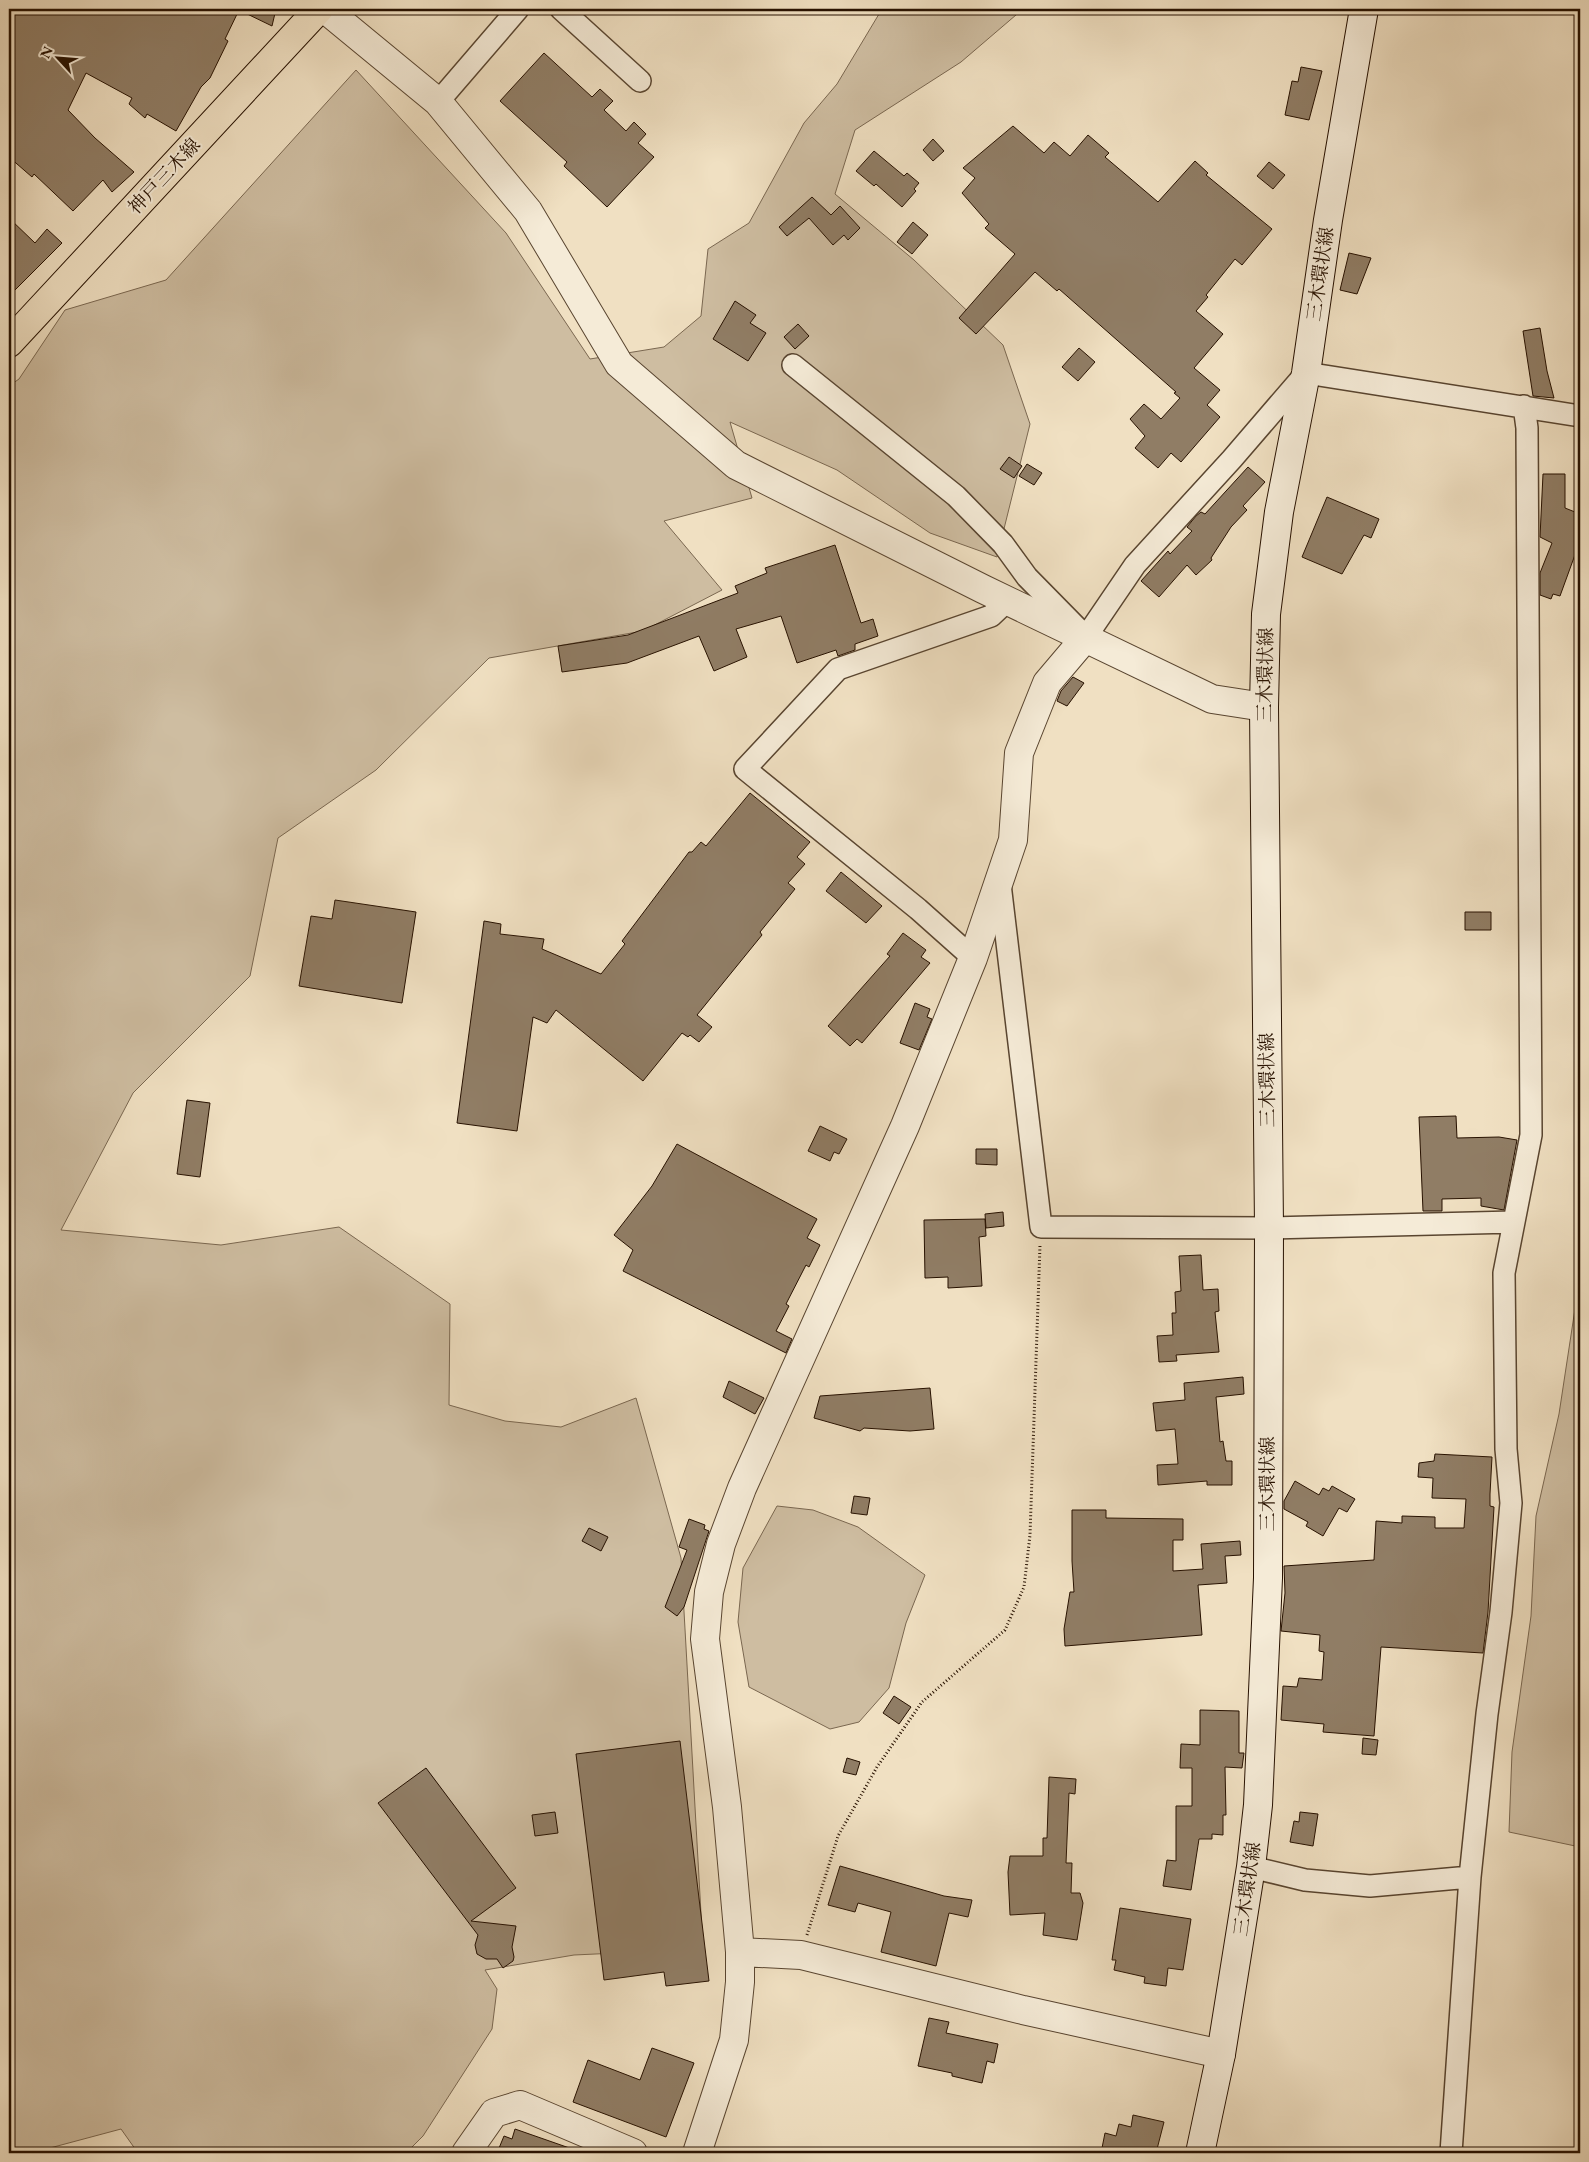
<svg xmlns="http://www.w3.org/2000/svg" width="1589" height="2162" viewBox="0 0 1589 2162" font-family="'EB Garamond','Noto Serif JP',serif">
<rect width="100%" height="100%" fill="#f0e0c2"/>
<filter id="stains"><feTurbulence type="fractalNoise" baseFrequency=".004" numOctaves="4"/><feColorMatrix values="0 0 0 0 .2 0 0 0 0 .09 0 0 0 0 .02 0 0 0 .5 -.17"/></filter>
<radialGradient id="worn" r=".72"><stop offset=".6" stop-color="#630" stop-opacity="0"/><stop offset="1" stop-color="#630" stop-opacity=".3"/></radialGradient>
<!-- green -->
<path fill="#cebda1" stroke="#7a6750" d="M882 9H1023L961 62 855 130 835 194 914 260 1003 345 1030 424 997 557 930 533 837 470 730 422 752 498 664 521 722 590 643 631 489 658 376 770 278 838 250 976 133 1093 61 1230 221 1245 339 1227 450 1304 449 1405 505 1421 561 1427 636 1398 681 1558 703 1949 574 1955 485 1970 497 1989 492 2029 423 2136 406 2153H138L121 2129 35 2152 9 2150V386L19 379 65 310 166 280 356 70 506 233 590 359 664 347 701 316 708 249 749 223 804 123 837 84Z
M1580 1276V1847L1509 1832 1512 1752 1531 1616 1536 1516 1559 1414Z
M777 1506 813 1510 858 1527 925 1575 906 1623 889 1688 859 1722 830 1729 749 1687 738 1622 743 1568Z"/>
<!-- building -->
<path fill="#907d65" stroke="#271100" d="M9 9H276L272 26 239 10 225 39 228 41 210 78 201 87 176 131 147 114 145 118 129 104 132 98 86 73 68 110 95 138 134 172 112 192 103 180 73 211 34 174 32 177 9 157Z
M544 53 592 97 600 89 613 101 604 110 626 131 634 122 646 134 638 143 654 157 607 207 564 166 567 162 500 101Z
M1301 67 1322 71 1309 120 1285 115 1292 81 1298 82Z
M1013 126 1044 153 1054 142 1070 156 1088 135 1109 153 1105 157 1158 202 1195 161 1208 173 1206 175 1272 229 1242 265 1235 259 1206 295 1208 297 1196 311 1223 334 1194 368 1220 390 1207 405 1220 417 1181 462 1171 453 1158 468 1135 448 1145 436 1130 419 1144 404 1161 419 1180 398 1174 393 1176 392 1059 289 1057 291 1035 272 976 334 959 318 1015 254 985 228 989 224 962 193 975 178 963 168Z
M933 139 944 151 933 161 923 150Z
M874 151 904 176 907 173 919 183 914 189 916 191 902 207 876 184 874 186 856 171Z
M1269 162 1285 175 1273 189 1257 176Z
M812 197 831 215 840 206 860 228 848 240 844 235 833 245 809 218 787 236 779 227Z
M9 218 35 243 47 229 62 243 9 296Z
M913 222 928 235 912 254 897 242Z
M1349 253 1371 258 1357 294 1340 290Z
M735 301 756 315 750 323 766 333 748 361 713 339Z
M798 324 809 336 795 349 784 337Z
M1540 328 1547 371 1554 398 1533 396 1523 331Z
M1079 348 1095 362 1078 381 1062 367Z
M1009 457 1022 466 1014 478 1000 469Z
M1027 464 1042 473 1034 485 1019 476Z
M1248 467 1265 482 1243 506 1247 510 1231 527 1211 558 1212 560 1196 575 1187 565 1159 597 1141 581 1168 551 1170 554 1192 531 1187 527 1196 516 1201 512 1205 514Z
M1543 474H1565V508L1580 514V541L1560 596 1553 594 1551 599 1540 595V573L1552 543 1540 537Z
M1327 497 1379 519 1371 538 1364 535 1342 574 1302 557Z
M835 545 861 623 873 619 878 636 855 644V650L838 656 836 650 797 663 781 616 736 629 747 657 714 671 699 636 627 663 562 672 558 646 628 635 738 593 735 586 767 573 765 568Z
M1073 677 1084 683 1067 706 1057 701 1061 691Z
M750 793 810 842 797 857 805 864 788 883 795 889 760 932 762 935 697 1015 712 1027 699 1042 690 1035 688 1037 682 1033 643 1081 556 1010 547 1023 533 1017 517 1131 457 1123 484 921 501 924 500 934 544 939 542 949 601 974 625 944 622 941 689 852H692L701 842 706 846Z
M841 872 882 906 866 923 826 891Z
M335 900 416 912 402 1003 299 986 311 916 332 919Z
M1465 912H1491V930H1465Z
M903 933 926 950 921 957 930 963 862 1043 857 1039 850 1046 828 1026 890 956 887 954Z
M915 1003 930 1009 927 1017 932 1019 919 1050 900 1043Z
M187 1100 210 1103 200 1177 177 1174Z
M1456 1116 1457 1138 1499 1137 1517 1140 1504 1210 1481 1206V1198L1442 1199V1211H1423L1419 1117Z
M820 1126 847 1139 839 1154 834 1152 830 1161 808 1151Z
M677 1144 817 1219 807 1238 820 1245 809 1267 806 1265 786 1304 789 1306 776 1331 792 1339 786 1353 623 1271 633 1250 614 1235 652 1186Z
M976 1149H997V1165L976 1164Z
M1003 1212 1004 1226 986 1228 985 1214Z
M985 1219 986 1236 979 1237 982 1286 948 1288V1277L925 1278 924 1220Z
M1201 1255 1203 1290 1218 1289 1219 1311 1215 1312 1219 1352 1176 1355 1177 1361 1159 1362 1157 1336 1173 1335 1172 1313H1176L1175 1292 1181 1291 1179 1256Z
M1243 1377 1244 1394 1216 1397 1220 1442 1223 1441 1226 1461H1232V1485H1207V1481L1158 1485 1157 1465 1178 1464 1175 1429 1156 1431 1153 1403 1185 1400 1184 1383Z
M729 1381 764 1398 755 1414 723 1397Z
M930 1388 934 1429 910 1431 864 1428 860 1431 814 1418 820 1396Z
M1435 1454 1492 1457 1490 1494V1506L1494 1507 1488 1612 1483 1653 1381 1647 1374 1736 1323 1732 1324 1724 1281 1720 1283 1686 1297 1687 1299 1678 1322 1680 1324 1652 1319 1651 1320 1635 1281 1631 1285 1593 1284 1566 1374 1560 1376 1521 1402 1523V1516L1435 1517V1528H1464L1466 1499 1432 1498 1433 1478 1418 1477 1419 1463 1434 1461Z
M1295 1481 1319 1495 1323 1488 1329 1491 1332 1486 1355 1499 1347 1512 1339 1508 1323 1536 1306 1526 1308 1522 1284 1509V1501Z
M854 1496 870 1498 867 1515 851 1513Z
M1072 1510H1106V1518L1183 1519V1540H1173V1571L1203 1569 1201 1544 1240 1541 1241 1555 1225 1556 1227 1583 1198 1585 1202 1635 1065 1646 1064 1629 1070 1592H1074L1072 1561Z
M689 1519 705 1525 704 1529 709 1531 684 1607 677 1616 665 1607 687 1550 679 1547Z
M589 1528 608 1537 601 1551 582 1541Z
M894 1696 911 1707 899 1724 883 1713Z
M1200 1710 1239 1711V1753H1244L1242 1768 1225 1767 1226 1815H1223V1835L1212 1834V1839H1199L1191 1890 1163 1886 1167 1860 1176 1861V1806H1192V1768H1180L1181 1744 1200 1745Z
M1363 1738 1378 1740 1376 1755 1362 1754Z
M680 1741 709 1981 666 1986 664 1972 604 1980 576 1754Z
M847 1758 860 1762 856 1775 843 1772Z
M426 1768 516 1888 471 1921 516 1926 512 1947 514 1957 513 1961 503 1968 497 1959H486L477 1954 475 1945 478 1935 378 1803Z
M1049 1777 1076 1779 1075 1794 1069 1793 1066 1863H1072L1071 1893H1080L1083 1903 1077 1940 1043 1935 1045 1913 1010 1915 1008 1872 1010 1856H1043V1838H1047Z
M555 1812 558 1833 535 1836 532 1815Z
M1300 1812 1318 1814 1313 1846 1290 1842 1294 1821 1299 1822Z
M840 1866 944 1896 972 1900 968 1917 949 1913 936 1966 881 1952 891 1912 858 1903 855 1912 828 1905Z
M1120 1908 1191 1919 1183 1970 1168 1968 1166 1986 1144 1983 1145 1977 1114 1970 1116 1960H1112Z
M929 2018 949 2022 946 2033 998 2044 994 2063 987 2061 982 2083 952 2076V2073L918 2066Z
M652 2048 694 2063 666 2137 573 2102 588 2060 640 2080Z
M1133 2115 1164 2122 1156 2153H1101L1105 2133 1116 2136 1119 2124 1131 2127Z
M515 2129 578 2151V2153H497L504 2136 512 2139Z"/>
<g fill="none" stroke-linecap="round" stroke-linejoin="round">
<defs>
<path id="minor" d="M561 9 640 81
M438 102 518 9
M793 365 956 496 1003 544 1027 577 1086 637 1135 565 1232 459 1306 373 1580 416
M1000 884 1041 1227 1269 1228 1513 1222
M973 958 918 909 745 769 838 669 991 616 1008 600
M1251 1867 1305 1880 1370 1886 1470 1877
M1451 2153 1470 1877 1487 1714 1501 1612 1511 1503 1506 1449 1504 1273 1531 1135 1527 428 1524 406"/>
<path id="tertiary" d="M325 9 438 102 528 211 619 364 736 465 983 589 1212 699 1264 707
M740 1952 801 1955 1023 2010 1221 2054
M466 2153 494 2113 520 2105 633 2153
M697 2153 734 2040 740 1982V1952L727 1807 705 1639 709 1592 721 1544 742 1488 905 1126 973 958 1013 840 1019 753 1047 683 1086 637"/>
<path id="secondary" d="M1200 2153 1221 2054 1251 1867 1258 1805 1268 1578 1269 1228 1264 707 1266 614 1279 512 1306 373 1328 220 1364 9"/>
<path id="primary" d="M9 343 319 9"/>
</defs>
<!-- minor casing -->
<use href="#minor" stroke="#594530" stroke-width="24"/>
<!-- tertiary casing -->
<use href="#tertiary" stroke="#594530" stroke-width="30"/>
<!-- secondary casing -->
<use href="#secondary" stroke="#271100" stroke-width="30"/>
<!-- primary casing -->
<use href="#primary" stroke="#271100" stroke-width="30"/>
<!-- path -->
<path stroke="#271100" stroke-width="3" stroke-dasharray="1 2.5" stroke-linecap="butt" d="M807 1935 838 1836 877 1767 922 1702 1005 1630 1024 1587 1030 1535 1040 1245"/>
<!-- minor -->
<use href="#minor" stroke="#f5ebd7" stroke-width="21"/>
<!-- tertiary -->
<use href="#tertiary" stroke="#f5ebd7" stroke-width="28"/>
<!-- secondary -->
<use href="#secondary" stroke="#f5ebd7" stroke-width="28"/>
<!-- primary -->
<use href="#primary" stroke="#f0e0c2" stroke-width="28"/>
</g>
<g text-anchor="middle" dominant-baseline="central" stroke-width="4" stroke-linejoin="round" paint-order="stroke">
<!-- street labels -->
<g font-size="19" fill="#271100" stroke="#f5ebd7">
<text transform="translate(164 176) rotate(-47)">神戸三木線</text>
<text transform="translate(1320 274) rotate(-82)">三木環状線</text>
<text transform="translate(1265 675) rotate(-89)">三木環状線</text>
<text transform="translate(1267 1080) rotate(-91)">三木環状線</text>
<text transform="translate(1267 1484) rotate(-90)">三木環状線</text>
<text transform="translate(1247 1889) rotate(-82)">三木環状線</text>
</g>
</g>
<!-- margin -->
<rect width="1589" height="2162" fill="none" stroke="#f0e0c2" stroke-width="30"/>
<rect x="10" y="10" width="1569" height="2142" fill="none" stroke="#271100" stroke-width="2.5"/>
<rect x="15" y="15" width="1559" height="2132" fill="none" stroke="#271100"/>
<!-- north arrow -->
<g transform="translate(58 58) rotate(296)" stroke="#f5ebd7" stroke-width="4" paint-order="stroke">
<path d="M0-4L9 19L0 12L-9 19Z" fill="#271100"/>
<text y="-8" font-size="14" font-weight="bold" text-anchor="middle" fill="#271100">N</text>
</g>
<rect width="100%" height="100%" filter="url(#stains)"/>
<rect width="100%" height="100%" fill="url(#worn)"/>
</svg>
